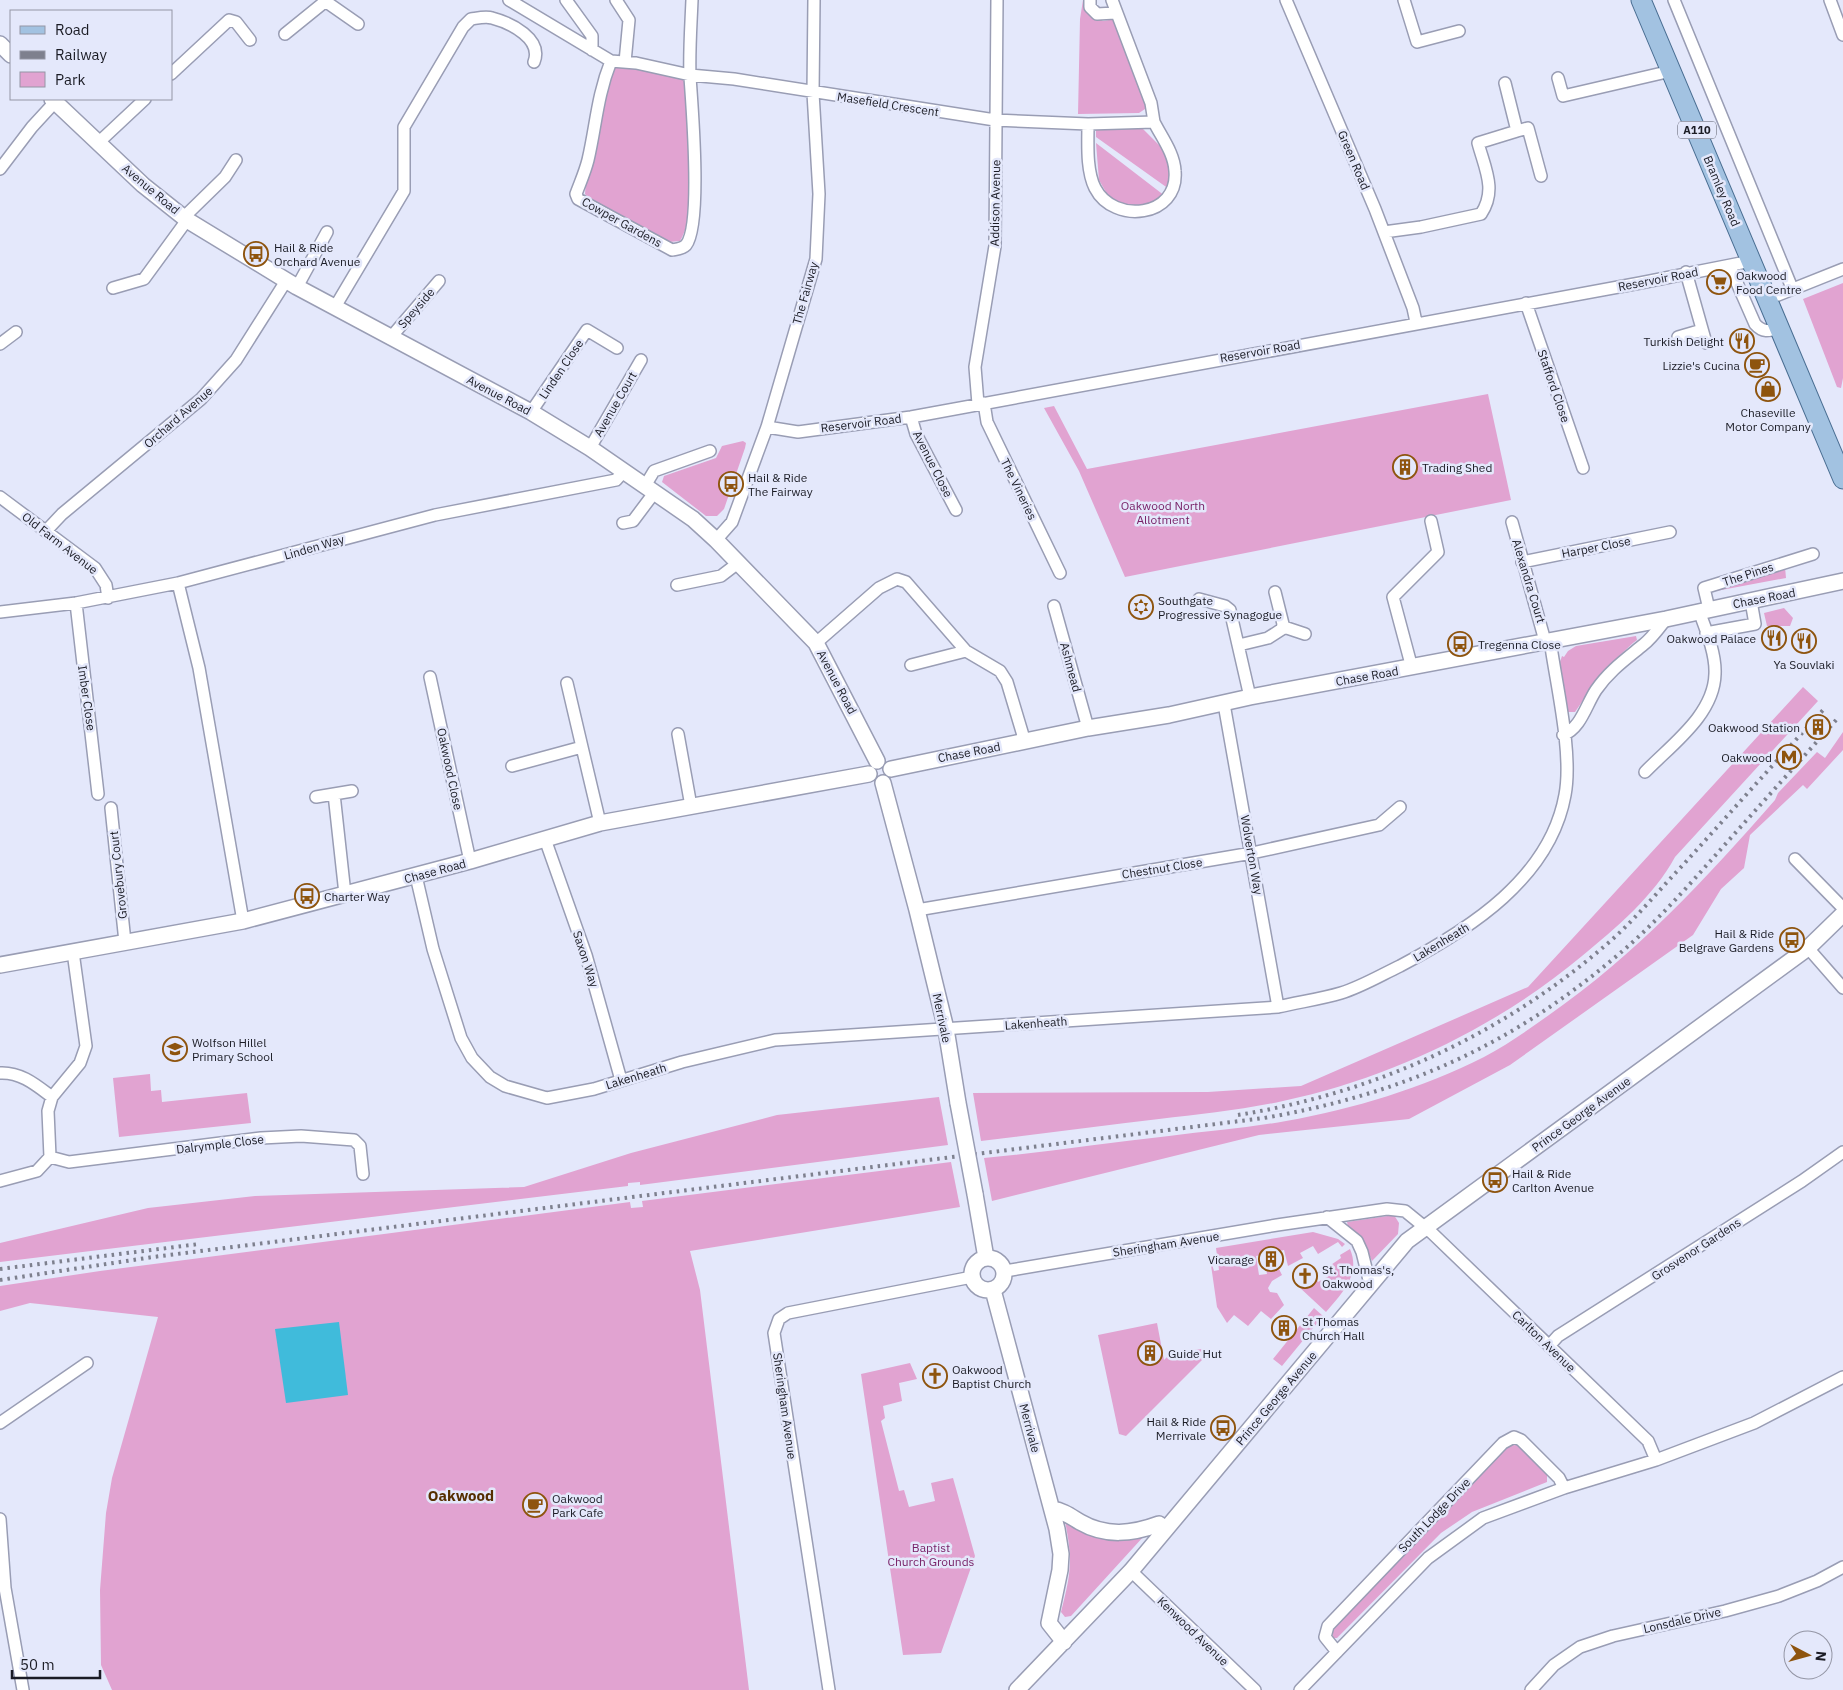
<svg xmlns="http://www.w3.org/2000/svg" width="1843" height="1690" viewBox="0 0 1843 1690" font-family="'IBM Plex Sans',sans-serif">
<rect width="100%" height="100%" fill="#e4e8fb"/>
<!-- green -->
<path fill="#e1a3d1" d="M1083 0H1087L1090 14 1103 21 1115 19 1148 100 1145 109 1139 113 1078 114 1080 19Z
M618 66 677 75 687 83C689 119 699 213 680 241L669 242 592 203 585 194 586 181 608 77 613 68Z
M1142 128 1166 152 1170 166 1169 189 1096 137V130Z
M1096 143 1165 196 1150 205H1121L1107 194 1099 180Z
M1843 283V378L1841 388 1837 387 1803 299Z
M1488 394 1511 500 1125 577 1079 471 1044 408 1054 406 1087 469Z
M743 441 746 443 745 448 724 509 717 516H706L662 482 664 476 716 458 722 446Z
M1785 567 1786 578 1716 591 1723 585Z
M1784 608 1793 618 1790 626H1767L1764 613Z
M1636 636 1637 640 1633 643 1603 671 1575 712H1568L1560 662 1562 656 1564 657 1568 651 1576 646Z
M1803 687 1818 701 1675 857C1654 896 1616 928 1582 956 1497 1027 1391 1078 1283 1101 1242 1110 1200 1114 1159 1119 1100 1126 1040 1134 981 1141L973 1093 1208 1092 1301 1086 1528 987Z
M1843 732V750L1807 789 1803 785 1750 835 1744 868 1721 889 1693 935 1510 1065 1409 1119 1259 1135 992 1201 984 1158C1046 1152 1107 1143 1169 1136 1208 1131 1247 1128 1286 1121 1354 1109 1422 1088 1484 1057 1507 1045 1528 1030 1549 1015 1635 955 1706 879 1775 800L1778 793 1817 752 1825 758Z
M150 1074 151 1091 161 1090 162 1102 247 1093 251 1123 119 1137 113 1078Z
M939 1097 948 1145 640 1185V1182L628 1183V1186L0 1262V1243L148 1208 255 1196 524 1187 631 1153 777 1115Z
M951 1162 960 1207 690 1251 700 1290 749 1690H112L101 1665 100 1590 106 1513 112 1478 158 1317 30 1303 0 1311V1286L100 1271 630 1202 631 1208 643 1207 642 1201Z
M1394 1215 1399 1223 1398 1234 1372 1261 1361 1237 1348 1226 1347 1222Z
M1313 1232 1338 1239 1345 1244 1342 1247 1338 1242 1318 1254 1313 1246 1300 1253 1303 1258 1288 1266 1284 1250 1256 1256 1259 1275 1267 1274 1266 1269 1278 1267 1282 1275 1272 1281 1268 1288 1270 1292 1277 1293 1284 1305 1271 1319 1261 1311 1248 1326 1234 1315 1227 1323 1217 1307 1210 1258 1214 1271 1219 1270 1216 1248Z
M1350 1249C1361 1275 1342 1293 1326 1312L1298 1286 1315 1277 1318 1282 1329 1276 1325 1269 1341 1258 1340 1255Z
M1314 1308 1323 1316 1282 1366 1273 1359Z
M1157 1323 1164 1360 1171 1353 1202 1349 1207 1355 1126 1436 1119 1434 1098 1335Z
M910 1363 917 1379 899 1383 902 1401 883 1406 885 1418 881 1421 899 1491 904 1490 909 1507 935 1501 931 1483 953 1478 975 1556 941 1653 903 1655 861 1374Z
M1515 1445 1522 1447 1547 1472V1482L1472 1512 1441 1533 1337 1638H1333V1628L1506 1446Z
M1065 1521 1122 1539 1144 1536 1071 1616 1065 1617 1061 1612C1071 1573 1073 1561 1065 1521Z"/>
<!-- water -->
<path fill="#40bbdb" d="M339 1322 348 1395 286 1403 275 1329Z"/>
<g fill="none" stroke-linecap="round" stroke-linejoin="round">
<defs>
<path id="minor" d="M509 0 611 61
M566 0 592 36V50
M616 0 629 20 625 62
M692 0C691 25 689 51 690 77 692 106 702 225 686 245 682 249 677 249 672 250L578 199 576 194C580 183 585 172 588 160 596 126 597 96 611 61L636 63 690 75 734 79 995 120 1088 124 1154 122 1151 103 1112 0
M1090 0V7L1097 14 1115 13
M1286 0 1375 209 1413 308 1416 322
M1404 0 1417 42 1459 31
M1674 0 1792 288
M1830 0 1843 35
M325 1 358 24
M285 34 327 0
M171 74 229 20 236 22 250 40
M1558 78 1563 96 1671 71
M1505 83 1517 131 1528 128 1541 176
M1088 124C1088 143 1086 170 1095 188 1114 225 1179 217 1175 171 1174 153 1162 138 1154 122
M98 143 145 99
M0 169 32 127 55 102
M184 217 225 177 236 160
M1384 232 1421 227 1481 214C1497 190 1485 169 1478 143L1517 131
M1730 267 1755 324C1763 333 1769 331 1780 328
M1686 272 1706 343
M297 287 327 232
M113 288 144 279 187 220
M1768 299 1843 269
M1526 303 1583 468
M335 307 404 191V127L463 27 471 19C478 18 486 16 492 18 511 23 543 39 534 62
M392 336 439 281
M1678 337 1702 330
M0 344 16 332
M984 403 987 422 1060 573
M978 404 975 367 995 246 997 0
M531 412 587 330 617 348
M911 417 916 434 956 510
M767 427 798 432 911 417 1640 283 1751 261
M590 448 641 360
M645 486 654 471 710 451
M0 497 95 568 106 585 108 598
M1512 522 1545 641
M623 523 633 521 654 493
M46 531 62 514 201 399 236 360 286 281
M716 540 732 522 767 427 816 259 819 194 813 93 814 0
M1522 562 1670 532
M178 583 199 668 243 921
M677 585 721 576 738 563
M1199 599 1225 606 1230 610 1250 697
M76 603 98 794
M1054 606 1088 728
M1709 609 1704 588 1813 554
M0 612 76 603 178 583 435 515 616 480 624 471
M1284 627 1305 634
M1706 633 1755 624 1751 601
M816 643 879 588 897 579 906 582 966 651
M1239 645 1268 638 1282 629 1283 624 1275 592
M911 665 966 651 1000 671 1007 682 1025 742
M1412 668 1393 597 1438 552 1431 521
M430 677 470 861
M567 683 582 747
M1224 704 1278 1007
M678 734 691 806
M1563 735C1581 728 1586 705 1596 690 1609 671 1626 659 1643 645 1652 638 1659 628 1666 619
M512 766 582 747 600 823
M1645 772C1671 745 1714 715 1715 674 1716 654 1706 630 1699 611
M334 794 345 894
M316 797 352 791
M111 808 125 942
M545 839 586 955 621 1080
M1795 859 1843 908
M416 876 433 949 461 1038 472 1058 490 1077 505 1086 547 1098 594 1089 682 1062 775 1040 1278 1007C1299 1002 1321 999 1341 993 1361 987 1381 975 1400 966 1470 929 1550 878 1565 795 1573 753 1556 684 1550 640
M917 910 1252 853 1379 825 1400 807
M1808 948 1843 988
M73 952 86 1046 80 1063 52 1097 48 1111 50 1157 69 1162 261 1138 301 1136 354 1140 360 1146 363 1174
M0 1073C21 1072 36 1085 52 1097
M0 1181 37 1171 50 1157
M1327 1217 1357 1241 1362 1252 1370 1284
M1005 1271 1277 1225 1387 1209 1405 1211 1432 1233 1648 1441 1656 1460
M1549 1346 1558 1336 1802 1181 1843 1152
M0 1423 87 1363
M0 1519 5 1588 23 1690
M1131 1571 1255 1690
M1337 1652 1325 1637 1328 1626 1503 1443 1514 1437 1521 1440 1559 1478 1564 1488
M829 1690 774 1333 779 1319 788 1313 972 1277
M1300 1690 1428 1558 1483 1518 1564 1488 1656 1460 1754 1423 1843 1377
M1531 1690 1554 1665 1580 1647 1613 1636 1725 1611 1779 1596 1817 1581 1843 1567"/>
<path id="tertiary" d="M0 44 11 55
M52 99 143 185 187 220 297 287 531 412 590 448 693 519 716 540 816 643 877 761
M891 769 1088 728 1169 715 1250 697 1666 619 1843 581
M883 783 917 910 946 1029 958 1103
M0 965 243 921 470 861 600 823 869 774
M975 1194 986 1258
M972 1274a16 16 0 1 1 32 0a16 16 0 1 1-32 0Z
M993 1290 1057 1529 1061 1554 1060 1570 1049 1623 1064 1642
M1052 1509C1064 1511 1070 1516 1080 1522 1106 1537 1132 1534 1159 1524L1166 1529
M1017 1690 1131 1571 1407 1241 1808 948 1843 914"/>
<path id="primary" d="M1641 0 1843 479"/>
</defs>
<!-- minor casing -->
<use href="#minor" stroke="#999db4" stroke-width="14"/>
<!-- tertiary casing -->
<use href="#tertiary" stroke="#999db4" stroke-width="18"/>
<!-- primary casing -->
<use href="#primary" stroke="#4a6e92" stroke-width="21"/>
<!-- minor -->
<use href="#minor" stroke="#fff" stroke-width="11"/>
<!-- tertiary -->
<use href="#tertiary" stroke="#fff" stroke-width="15"/>
<!-- primary -->
<use href="#primary" stroke="#a2c2e1" stroke-width="19"/>
<!-- rail -->
<path stroke="#7e808e" stroke-width="4" stroke-dasharray="2.5 5" stroke-linecap="butt" d="M1238 1115C1375 1093 1502 1035 1607 944 1635 920 1658 891 1683 865 1730 813 1777 760 1825 708
M0 1269 199 1244
M0 1280 153 1257 1264 1118C1403 1094 1511 1046 1619 954 1656 923 1689 885 1721 849 1760 805 1799 762 1837 719"/>
<defs>
<path id="tertiary-bridge" d="M958 1103 975 1194"/>
</defs>
<!-- tertiary-bridge casing -->
<use href="#tertiary-bridge" stroke="#999db4" stroke-width="18" stroke-linecap="butt"/>
<!-- tertiary-bridge -->
<use href="#tertiary-bridge" stroke="#fff" stroke-width="15"/>
</g>
<!-- icons -->
<defs>
<symbol id="bus-ring" viewBox="-11 -11 22 22"><circle r="9.5" fill="#e4e8fb" stroke="#8e540e" stroke-width="1.5"/><path d="M-5-6H5V4H4V6H2V4H-2V6H-4V4H-5ZM-3.5-4V0h7V-4ZM-3.5 1.2v1.5H-2V1.2ZM2 1.2v1.5H3.5V1.2Z" fill="#8e540e"/></symbol>
<symbol id="supermarket-ring" viewBox="-11 -11 22 22"><circle r="9.5" fill="#e4e8fb" stroke="#8e540e" stroke-width="1.5"/><path d="M-6-5.5h2.5l.6 2H6L4.5 2H-2.5L-4.4-4H-6ZM-1.5 3.2a1.3 1.3 0 1 0 .1 0ZM3 3.2a1.3 1.3 0 1 0 .1 0Z" fill="#8e540e"/></symbol>
<symbol id="restaurant-ring" viewBox="-11 -11 22 22"><circle r="9.5" fill="#e4e8fb" stroke="#8e540e" stroke-width="1.5"/><path d="M-5-6h1v4h1v-4h1v4h1v-4h1v5L-1.5 .5V6h-2V.5L-5-1ZM5-6V6H3V1.5H1.5Q1.5-4 5-6Z" fill="#8e540e"/></symbol>
<symbol id="cafe-ring" viewBox="-11 -11 22 22"><circle r="9.5" fill="#e4e8fb" stroke="#8e540e" stroke-width="1.5"/><path d="M-5.5-4.5H6V0H3Q3 3.5 0 3.5H-2.5Q-5.5 3.5-5.5 0ZM3-3.2v2h1.7v-2ZM-6 4.5H4V6H-6Z" fill="#8e540e"/></symbol>
<symbol id="shop-ring" viewBox="-11 -11 22 22"><circle r="9.5" fill="#e4e8fb" stroke="#8e540e" stroke-width="1.5"/><path d="M-5-2.5h2.3a2.7 3.5 0 0 1 5.4 0H5L5.5 6h-11ZM-1.5-2.5h3a1.5 2.3 0 0 0-3 0Z" fill="#8e540e"/></symbol>
<symbol id="building-ring" viewBox="-11 -11 22 22"><circle r="9.5" fill="#e4e8fb" stroke="#8e540e" stroke-width="1.5"/><path d="M-4-6H4V6H1V3H-1V6H-4ZM-2.5-4.3h1.7v1.8h-1.7ZM.8-4.3h1.7v1.8H.8ZM-2.5-1h1.7V.8h-1.7ZM.8-1h1.7V.8H.8Z" fill="#8e540e"/></symbol>
<symbol id="synagogue-ring" viewBox="-11 -11 22 22"><circle r="9.5" fill="#e4e8fb" stroke="#8e540e" stroke-width="1.5"/><path d="M0-6.5L5.6 3.2H-5.6ZM0 6.5L5.6-3.2H-5.6Z" fill="#8e540e"/></symbol>
<symbol id="metro-ring" viewBox="-11 -11 22 22"><circle r="9.5" fill="#e4e8fb" stroke="#8e540e" stroke-width="1.5"/><path d="M-5.5 5V-5H-3L0 0L3-5H5.5V5H3V-.5L0 4L-3-.5V5Z" fill="#8e540e"/></symbol>
<symbol id="school-ring" viewBox="-11 -11 22 22"><circle r="9.5" fill="#e4e8fb" stroke="#8e540e" stroke-width="1.5"/><path d="M0-5L7-2L0 1L-7-2ZM-4 1L0 2.5L4 1V4Q0 6-4 4Z" fill="#8e540e"/></symbol>
<symbol id="church-ring" viewBox="-11 -11 22 22"><circle r="9.5" fill="#e4e8fb" stroke="#8e540e" stroke-width="1.5"/><path d="M-1.2-6h2.4v3.5h3.3v2.4h-3.3V6h-2.4V-.1h-3.3v-2.4h3.3Z" fill="#8e540e"/></symbol>
</defs>
<g fill-rule="evenodd">
<use href="#bus-ring" x="242" y="240" width="28" height="28"/>
<use href="#supermarket-ring" x="1705" y="268" width="28" height="28"/>
<use href="#restaurant-ring" x="1728" y="327" width="28" height="28"/>
<use href="#cafe-ring" x="1743" y="351" width="28" height="28"/>
<use href="#shop-ring" x="1754" y="375" width="28" height="28"/>
<use href="#building-ring" x="1391" y="453" width="28" height="28"/>
<use href="#bus-ring" x="717" y="470" width="28" height="28"/>
<use href="#synagogue-ring" x="1127" y="593" width="28" height="28"/>
<use href="#restaurant-ring" x="1760" y="624" width="28" height="28"/>
<use href="#restaurant-ring" x="1790" y="627" width="28" height="28"/>
<use href="#bus-ring" x="1446" y="630" width="28" height="28"/>
<use href="#building-ring" x="1804" y="713" width="28" height="28"/>
<use href="#metro-ring" x="1775" y="743" width="28" height="28"/>
<use href="#bus-ring" x="293" y="882" width="28" height="28"/>
<use href="#bus-ring" x="1778" y="926" width="28" height="28"/>
<use href="#school-ring" x="161" y="1035" width="28" height="28"/>
<use href="#bus-ring" x="1481" y="1166" width="28" height="28"/>
<use href="#building-ring" x="1257" y="1245" width="28" height="28"/>
<use href="#church-ring" x="1291" y="1262" width="28" height="28"/>
<use href="#building-ring" x="1270" y="1314" width="28" height="28"/>
<use href="#building-ring" x="1136" y="1339" width="28" height="28"/>
<use href="#church-ring" x="921" y="1362" width="28" height="28"/>
<use href="#bus-ring" x="1209" y="1414" width="28" height="28"/>
<use href="#cafe-ring" x="521" y="1491" width="28" height="28"/>
</g>
<g text-anchor="middle" dominant-baseline="central" stroke-width="5" stroke-linejoin="round" paint-order="stroke">
<!-- shield labels -->
<rect fill="#e4e8fb" stroke="#575965" stroke-width="1" x="1678" y="121.5" width="38" height="17" rx="4"/>
<g font-size="11" font-weight="bold" fill="#1b1c25">
<text x="1697" y="130">A110</text>
</g>
<!-- street labels -->
<g font-size="12" fill="#1b1c25" stroke="#e4e8fb">
<text transform="translate(888 104) rotate(9)">Masefield Crescent</text>
<text transform="translate(1354 160) rotate(67)">Green Road</text>
<text transform="translate(151 189) rotate(40)">Avenue Road</text>
<text transform="translate(1722 191) rotate(67)">Bramley Road</text>
<text transform="translate(995 203) rotate(-89)">Addison Avenue</text>
<text transform="translate(622 222) rotate(29)">Cowper Gardens</text>
<text transform="translate(1658 279) rotate(-11)">Reservoir Road</text>
<text transform="translate(805 293) rotate(-74)">The Fairway</text>
<text transform="translate(416 308) rotate(-49)">Speyside</text>
<text transform="translate(1260 351) rotate(-10)">Reservoir Road</text>
<text transform="translate(561 369) rotate(-56)">Linden Close</text>
<text transform="translate(1554 386) rotate(71)">Stafford Close</text>
<text transform="translate(499 395) rotate(28)">Avenue Road</text>
<text transform="translate(615 404) rotate(-60)">Avenue Court</text>
<text transform="translate(178 417) rotate(-41)">Orchard Avenue</text>
<text transform="translate(861 423) rotate(-7)">Reservoir Road</text>
<text transform="translate(933 464) rotate(63)">Avenue Close</text>
<text transform="translate(1019 489) rotate(64)">The Vineries</text>
<text transform="translate(60 543) rotate(38)">Old Farm Avenue</text>
<text transform="translate(314 547) rotate(-16)">Linden Way</text>
<text transform="translate(1596 547) rotate(-11)">Harper Close</text>
<text transform="translate(1748 574) rotate(-18)">The Pines</text>
<text transform="translate(1529 581) rotate(73)">Alexandra Court</text>
<text transform="translate(1764 598) rotate(-11)">Chase Road</text>
<text transform="translate(1071 667) rotate(75)">Ashmead</text>
<text transform="translate(1367 676) rotate(-10)">Chase Road</text>
<text transform="translate(837 682) rotate(62)">Avenue Road</text>
<text transform="translate(87 698) rotate(82)">Imber Close</text>
<text transform="translate(969 752) rotate(-11)">Chase Road</text>
<text transform="translate(450 769) rotate(78)">Oakwood Close</text>
<text transform="translate(1252 855) rotate(80)">Wolverton Way</text>
<text transform="translate(1162 868) rotate(-9)">Chestnut Close</text>
<text transform="translate(435 871) rotate(-15)">Chase Road</text>
<text transform="translate(118 875) rotate(-96)">Grovebury Court</text>
<text transform="translate(1441 942) rotate(-31)">Lakenheath</text>
<text transform="translate(586 959) rotate(72)">Saxon Way</text>
<text transform="translate(942 1018) rotate(78)">Merrivale</text>
<text transform="translate(1036 1023) rotate(-4)">Lakenheath</text>
<text transform="translate(636 1076) rotate(-17)">Lakenheath</text>
<text transform="translate(1581 1114) rotate(-36)">Prince George Avenue</text>
<text transform="translate(220 1144) rotate(-7)">Dalrymple Close</text>
<text transform="translate(1166 1244) rotate(-9)">Sheringham Avenue</text>
<text transform="translate(1696 1249) rotate(-33)">Grosvenor Gardens</text>
<text transform="translate(1544 1341) rotate(44)">Carlton Avenue</text>
<text transform="translate(1276 1398) rotate(-50)">Prince George Avenue</text>
<text transform="translate(785 1406) rotate(82)">Sheringham Avenue</text>
<text transform="translate(1030 1428) rotate(75)">Merrivale</text>
<text transform="translate(1434 1515) rotate(-46)">South Lodge Drive</text>
<text transform="translate(1682 1620) rotate(-13)">Lonsdale Drive</text>
<text transform="translate(1193 1631) rotate(44)">Kenwood Avenue</text>
</g>
<!-- poi labels -->
<g font-size="12" fill="#1b1c25" stroke="#e4e8fb" text-anchor="start">
<text x="274" y="247">Hail &amp; Ride<tspan x="274" dy="14">Orchard Avenue</tspan></text>
<text x="1736" y="275">Oakwood<tspan x="1736" dy="14">Food Centre</tspan></text>
<text x="1724" y="341" text-anchor="end">Turkish Delight</text>
<text x="1740" y="365" text-anchor="end">Lizzie's Cucina</text>
<text x="1768" y="412" text-anchor="middle">Chaseville<tspan x="1768" dy="14">Motor Company</tspan></text>
<text x="1422" y="467">Trading Shed</text>
<text x="748" y="477">Hail &amp; Ride<tspan x="748" dy="14">The Fairway</tspan></text>
<text x="1158" y="600">Southgate<tspan x="1158" dy="14">Progressive Synagogue</tspan></text>
<text x="1756" y="638" text-anchor="end">Oakwood Palace</text>
<text x="1478" y="644">Tregenna Close</text>
<text x="1804" y="664" text-anchor="middle">Ya Souvlaki</text>
<text x="1800" y="727" text-anchor="end">Oakwood Station</text>
<text x="1772" y="757" text-anchor="end">Oakwood</text>
<text x="324" y="896">Charter Way</text>
<text x="1774" y="933" text-anchor="end">Hail &amp; Ride<tspan x="1774" dy="14">Belgrave Gardens</tspan></text>
<text x="192" y="1042">Wolfson Hillel<tspan x="192" dy="14">Primary School</tspan></text>
<text x="1512" y="1173">Hail &amp; Ride<tspan x="1512" dy="14">Carlton Avenue</tspan></text>
<text x="1254" y="1259" text-anchor="end">Vicarage</text>
<text x="1322" y="1269">St. Thomas's,<tspan x="1322" dy="14">Oakwood</tspan></text>
<text x="1302" y="1321">St Thomas<tspan x="1302" dy="14">Church Hall</tspan></text>
<text x="1168" y="1353">Guide Hut</text>
<text x="952" y="1369">Oakwood<tspan x="952" dy="14">Baptist Church</tspan></text>
<text x="1206" y="1421" text-anchor="end">Hail &amp; Ride<tspan x="1206" dy="14">Merrivale</tspan></text>
<text x="552" y="1498">Oakwood<tspan x="552" dy="14">Park Cafe</tspan></text>
</g>
<!-- park labels -->
<g font-size="12" fill="#782268" stroke="#e4e8fb">
<text x="1163" y="505">Oakwood North<tspan x="1163" dy="14">Allotment</tspan></text>
<text x="931" y="1547">Baptist<tspan x="931" dy="14">Church Grounds</tspan></text>
</g>
<!-- quarter labels -->
<g font-size="15" font-weight="bold" fill="#562f00" stroke="#e4e8fb">
<text x="461" y="1495">Oakwood</text>
</g>
</g>
<!-- legend -->
<rect x="10" y="10" width="162" height="90" fill="#e4e8fb" stroke="#9496a5"/>
<rect x="20" y="26" width="25" height="8" fill="#a2c2e1" stroke="#9496a5"/>
<text x="55" y="35" font-size="15" fill="#1b1c25">Road</text>
<rect x="20" y="51" width="25" height="8" fill="#7e808e" stroke="#9496a5"/>
<text x="55" y="60" font-size="15" fill="#1b1c25">Railway</text>
<rect x="20" y="72" width="25" height="15" fill="#e1a3d1" stroke="#9496a5"/>
<text x="55" y="85" font-size="15" fill="#1b1c25">Park</text>
<!-- north arrow -->
<g transform="translate(1808 1655) rotate(96)"><circle r="24" fill="#e4e8fb" stroke="#9496a5"/>
<path d="M0-4L9 19L0 12L-9 19Z" fill="#8e540e"/>
<text y="-8" font-size="14" font-weight="bold" text-anchor="middle" fill="#1b1c25">N</text>
</g>
<!-- scale -->
<path d="M12 1670v8h88v-8" fill="none" stroke="#1b1c25" stroke-width="2.5"/>
<text x="20" y="1670" font-size="15" fill="#1b1c25" stroke="#e4e8fb" stroke-width="4" paint-order="stroke">50 m</text>
</svg>
